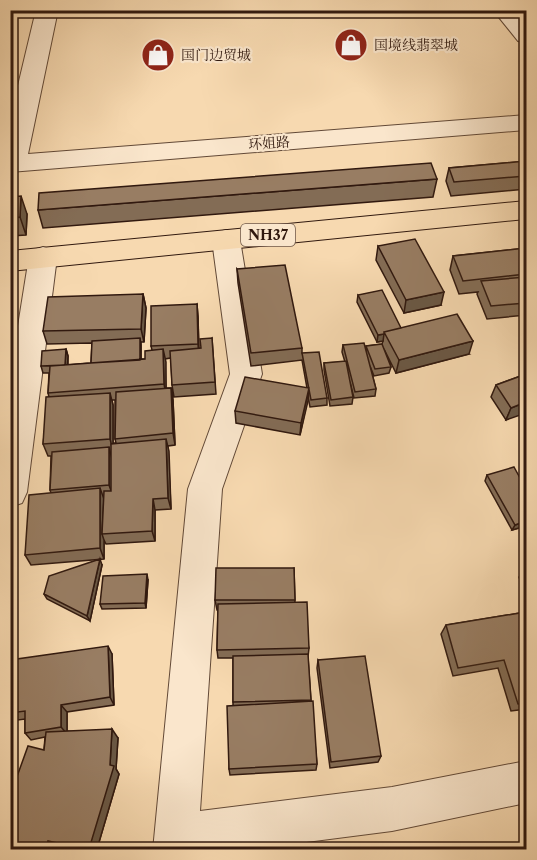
<svg xmlns="http://www.w3.org/2000/svg" width="537" height="860" viewBox="0 0 537 860" font-family="'Libre Caslon Text','Noto Serif SC',serif">
<rect width="100%" height="100%" fill="#f7d9b0"/>
<filter id="stains"><feTurbulence type="fractalNoise" baseFrequency=".00333" numOctaves="4"/><feColorMatrix values="0 0 0 0 .2 0 0 0 0 .09 0 0 0 0 .02 0 0 0 .5 -.17"/></filter>
<radialGradient id="worn" r=".72"><stop offset=".6" stop-color="#630" stop-opacity="0"/><stop offset="1" stop-color="#630" stop-opacity=".3"/></radialGradient>
<g fill="none" stroke-linecap="round" stroke-linejoin="round">
<defs>
<path id="minor" d="M36 10H58L28 154 526 115V130L10 172V119Z
M493 10H515L526 23V43L518 41Z
M226 230 236 233 240 240 262 374 222 489 200 811 392 787 526 761V803L392 831 244 850H153L188 489 230 374 212 240 216 233Z"/>
<path id="tertiary" d="M43 247 53 250 57 257 27 492 22 503 10 507V376L29 257 33 250Z"/>
<path id="trunk" d="M526 201V219L10 271V251Z"/>
</defs>
<!-- minor casing -->
<use href="#minor" stroke="#624937" stroke-width="2"/>
<!-- tertiary casing -->
<use href="#tertiary" stroke="#624937" stroke-width="2"/>
<!-- trunk casing -->
<use href="#trunk" stroke="#31190f" stroke-width="2"/>
<!-- minor -->
<use href="#minor" fill="#fae6cc" fill-rule="evenodd"/>
<!-- tertiary -->
<use href="#tertiary" fill="#fae6cc" fill-rule="evenodd"/>
<!-- trunk -->
<use href="#trunk" fill="#f7d9b0" fill-rule="evenodd"/>
</g>
<!-- wall -->
<path fill="#836c55" stroke="#31190f" stroke-width="1.5" fill-rule="evenodd" d="M526 161V189L451 196 446 181 449 168Z
M437 179 433 197 43 228 38 210Z
M10 197 27 214 26 235 10 236Z
M378 246 441 305 404 313 376 260Z
M526 248V315L487 319 477 294 478 292 459 294 450 270 453 256Z
M237 269 302 348V353L327 398V405L310 407 308 397 300 435 236 423 235 411 307 388 302 360 251 366 238 283Z
M143 294 146 308 144 342H141V359H145L152 350 151 346 197 304 198 317 199 349 201 348 212 338 216 394 174 397 172 385 171 358 165 359 166 388H171L173 400 175 445 168 446 171 509 155 510V541L106 544 104 540V559L31 565 25 555 51 493 50 490 51 456H48L43 444 49 397 48 393 49 373H43L41 366 66 349 68 356V365L91 363 92 343 47 344 43 331ZM112 400H115V439L116 443H113V405Z
M358 295 401 328 469 354 396 373 384 349 391 367 389 373 374 376 370 366 376 389 375 396 354 398 350 382 353 397 352 404 330 406 324 370V363L345 362 342 352 343 345 366 350V346L382 344 383 341 377 342 357 302Z
M526 374 506 420 491 397 496 385Z
M487 475 526 489V526L512 530 485 481Z
M102 565 90 621 47 599 44 594Z
M526 567V597L519 577 525 568Z
M294 568 295 603 309 648 308 657 311 701 317 764 316 770 230 775 229 769 233 706V658H218L217 650 218 610H217L215 600Z
M148 580 146 608 102 609 100 604Z
M526 612V709L511 711 498 668 453 676 441 634 446 625Z
M112 654 114 705 67 712V731L118 738 116 769 119 774 97 849H70L57 846 10 849 44 750 45 737 31 740 25 733V719L10 721V660Z
M318 660 381 756 378 762 330 768 317 668Z"/>
<!-- shaded-wall -->
<path fill="#6a5845" stroke="#31190f" stroke-width="1.5" d="M21 196 27 214 26 235 20 217Z
M444 292 441 305 404 313 406 300Z
M143 294 146 308 144 342 141 329Z
M197 304 198 317 199 357 198 344Z
M384 334 383 341 377 342 378 335Z
M140 338 141 345V371L139 364Z
M473 341 469 354 396 373 399 360Z
M66 349 68 356 67 371 65 365Z
M163 349 166 362V396L164 384Z
M171 388 173 400 175 445 173 433Z
M309 388 308 401 300 435 301 423Z
M110 393 113 405V451L110 439Z
M526 402V413L506 420 511 408Z
M166 439 169 451 171 509 168 498Z
M109 447 112 459 113 496 109 485Z
M100 488 104 499 102 534 104 540V559L100 548Z
M153 499 155 510V541L152 531Z
M526 521V526L512 530 515 525Z
M100 559 102 565 90 621 87 616Z
M147 574 148 580 146 608 145 603Z
M108 646 112 654 114 705 110 697Z
M61 705 67 712V734L61 727Z
M112 729 118 738 116 769 119 774 97 849H89L110 765Z
M48 841 57 846 56 849H46Z"/>
<!-- building -->
<path fill="#987d63" stroke="#31190f" stroke-width="1.5" d="M526 161V176L454 182 449 168Z
M431 163 437 179 38 210 39 193Z
M21 196 20 217 10 218V197Z
M415 239 444 292 406 300 378 246Z
M526 248V274L463 281 453 256Z
M285 265 302 348 251 353 237 269Z
M526 277V303L491 306 481 281Z
M382 290 401 328 384 332V334L378 335 358 295Z
M143 294 141 329 43 331 48 297Z
M197 304 198 344 151 346V306Z
M457 314 473 341 399 360 384 332Z
M140 338V360L91 363 92 341Z
M212 338 215 382 172 385 170 351 201 348 200 339Z
M364 343 376 389 355 392 343 345Z
M382 344 391 367 375 369 366 346Z
M66 349 65 365 41 366 42 351Z
M163 349 164 384 48 393 50 366 145 359V351Z
M319 352 327 398 311 400 302 353Z
M346 361 353 397 331 400 324 363Z
M526 374V402L511 408 496 385Z
M245 377 309 388 301 423 235 411Z
M171 388 173 433 115 439 116 392Z
M110 393V439L43 444 46 397Z
M166 439 168 498 153 499 152 531 102 534 104 491H111V444Z
M109 447V485L50 490 52 452Z
M514 467 526 489V521L515 525 487 475Z
M100 488V548L25 555 29 495Z
M100 559 87 616 44 594 49 576Z
M216 568H294L295 600H215Z
M147 574 145 603 100 604 103 576Z
M307 602 309 648 217 650 218 604Z
M526 612V703L518 704 504 660 458 668 446 625Z
M108 646 110 697 61 705V727L25 733V711L10 713V660Z
M308 654 311 700 233 702V656Z
M365 656 381 756 331 762 318 660Z
M313 701 317 764 229 769 227 706Z
M112 729 110 765 114 766 89 849H83L48 841 46 849H10V796L28 746 44 750 46 732Z"/>
<!-- icons -->
<defs>
<symbol id="shop-disc" viewBox="-11 -11 22 22"><circle r="9.5" fill="#8f2418" stroke="#fae6cc"/><path d="M-5-2.5h2.3a2.7 3.5 0 0 1 5.4 0H5L5.5 6h-11ZM-1.5-2.5h3a1.5 2.3 0 0 0-3 0Z" fill="#fff"/></symbol>
</defs>
<g fill-rule="evenodd">
<use href="#shop-disc" x="332" y="26" width="38" height="38"/>
<use href="#shop-disc" x="139" y="36" width="38" height="38"/>
</g>
<g text-anchor="middle" dominant-baseline="central" stroke-width="4.5" stroke-linejoin="round" paint-order="stroke">
<!-- far-poi labels -->
<g font-size="14" fill="#31190f" stroke="#fae6cc" text-anchor="start">
<text x="374" y="45">国境线翡翠城</text>
<text x="181" y="55">国门边贸城</text>
</g>
<!-- far-street labels -->
<g font-size="14" fill="#31190f" stroke="#fae6cc">
<text transform="translate(269 143) rotate(-4)">环姐路</text>
</g>
<!-- shield labels -->
<rect fill="#fae6cc" stroke="#6d5648" stroke-width="1.5" x="241" y="224" width="54" height="22" rx="4.5"/>
<g font-size="14" font-weight="bold" fill="#31190f">
<text x="268" y="235">NH37</text>
</g>
</g>
<!-- margin -->
<rect width="537" height="860" fill="none" stroke="#f7d9b0" stroke-width="36"/>
<rect x="12" y="12" width="513" height="836" fill="none" stroke="#31190f" stroke-width="3"/>
<rect x="18" y="18" width="501" height="824" fill="none" stroke="#31190f" stroke-width="1.5"/>
<rect width="100%" height="100%" filter="url(#stains)"/>
<rect width="100%" height="100%" fill="url(#worn)"/>
</svg>
